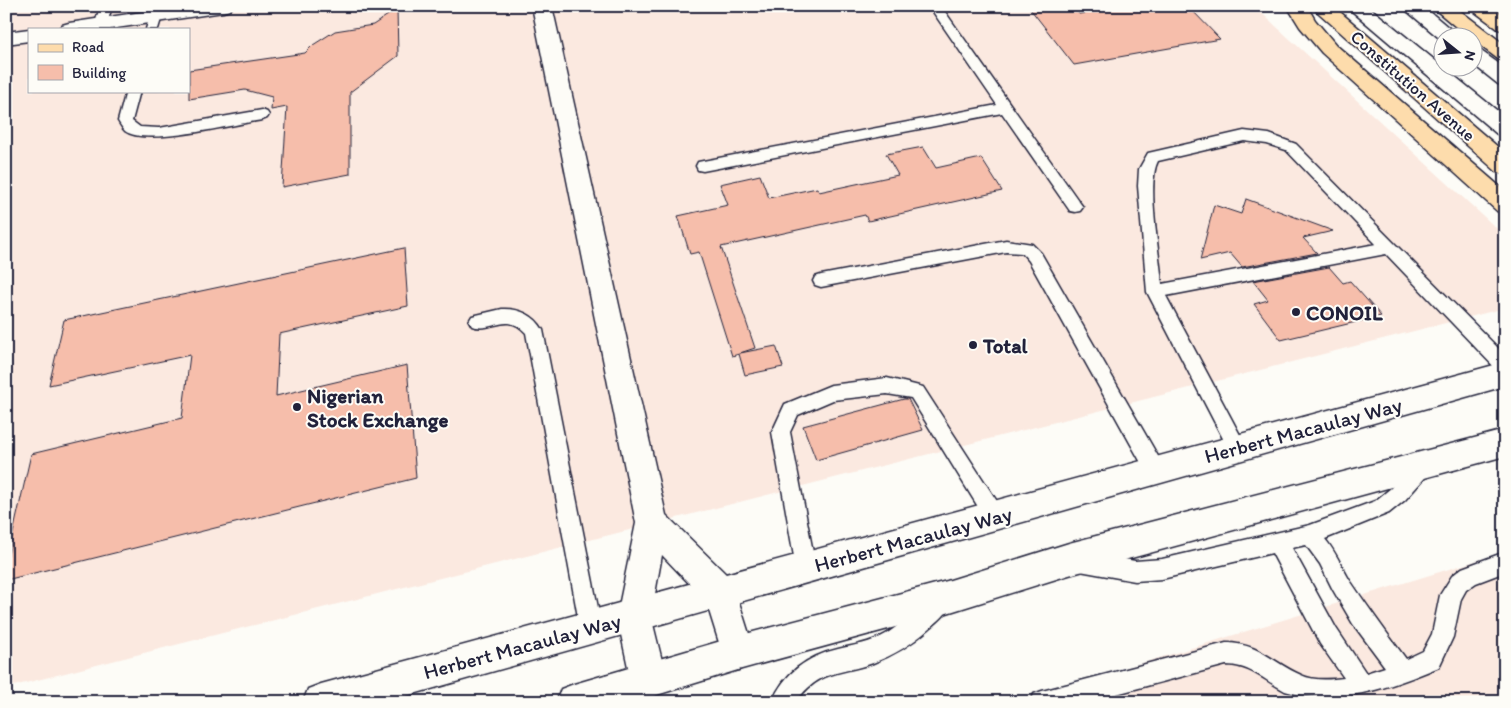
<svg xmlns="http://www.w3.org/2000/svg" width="1511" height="708" viewBox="0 0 1511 708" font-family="Itim,sans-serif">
<rect width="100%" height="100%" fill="#fdfcf7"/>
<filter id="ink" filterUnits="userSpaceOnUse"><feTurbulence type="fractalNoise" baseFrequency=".02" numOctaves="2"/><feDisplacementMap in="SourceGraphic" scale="10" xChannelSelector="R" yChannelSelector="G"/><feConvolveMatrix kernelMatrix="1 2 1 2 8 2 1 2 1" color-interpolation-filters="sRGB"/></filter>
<g filter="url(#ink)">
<!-- built -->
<path fill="#fbe9e0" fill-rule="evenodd" d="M6 6H1254L1505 236V308L6 688ZM29 29H189V91H29Z
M1505 552V702H1015Z"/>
<!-- building -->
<path fill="#f6beab" stroke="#22223b" d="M1028 6H1073L1079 14 1130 6H1188L1220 39 1074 65Z
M397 9 398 56 350 92V174L282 187 287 107 271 110 272 97 245 90 189 99V70L305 53 313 45 335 31 373 25Z
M923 147 936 168 981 158 1002 191 868 221 865 215 721 247 755 348 740 353 776 346 783 367 745 375 739 354 732 356 699 252 690 254 678 216 728 205 720 184 760 175 769 198 817 188 819 192 898 175 886 154Z
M1246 199 1333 231 1303 238 1317 253 1242 267 1230 253 1200 260 1214 205 1241 214Z
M404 248 408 306 279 334 276 396 407 365 416 478 6 580V564L31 454 182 418 190 355 49 385 64 320Z
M1329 267 1343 283 1350 281 1381 316 1281 340 1254 304 1268 300 1253 281Z
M904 399H908L923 430 816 460 803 426Z"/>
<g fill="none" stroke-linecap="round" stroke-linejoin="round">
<defs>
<path id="service" d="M100 6H112L107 24 101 28 95 24Z
M929 6H941L1080 203 1083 207 1080 211 1075 212 1070 211 1002 113 703 171 698 170 696 166 698 162 703 161 997 105Z
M156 12 162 16 158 29H146L150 16Z
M126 91H140L132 121 140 127 159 128 262 110 267 112 269 115 267 118 262 120C234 124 146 147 125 131 122 128 120 124 118 121Z
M1244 131 1269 134 1296 144 1505 355V374L1499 372 1386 254 1166 296 1247 448 1245 454 1238 456 1231 454 1147 292 1138 186 1139 169 1148 153ZM1244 141 1267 144 1286 150 1376 244 1162 284C1160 256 1146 183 1158 161Z
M1006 240 1032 244 1041 253 1163 465 1166 471 1163 477 1156 480 1149 477 1029 261 1022 253 1006 252 821 287 815 285 813 281 815 277 821 275Z
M502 309C519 308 535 315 543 330L602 628 599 636 591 639 583 636 580 628 526 333C506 311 493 333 472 326L469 321 472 316Z
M887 378 923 387 1002 509 1005 516 1002 523 995 525 988 523 911 398 887 394 833 400 798 415 790 432 816 568 813 575 806 578 799 575 796 568 772 432 785 404 831 385Z
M1424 456 1431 459 1434 465 1431 471 1405 500 1389 513 1325 539C1335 551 1341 565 1349 579 1367 606 1386 632 1406 659L1423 651 1432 634 1440 595 1452 576 1462 568 1505 552V572L1476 583 1466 590 1461 599 1453 637 1439 667C1391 687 1336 708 1285 691 1264 680 1250 665 1226 665L1086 702H1031L1034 694 1042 691 1226 643C1259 643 1273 663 1301 675 1314 681 1329 680 1344 678L1320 644 1272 553 1162 579 1135 581 1080 571 1073 568 1070 561 1073 554 1080 551 1135 561 1162 559 1310 525 1375 501 1391 488 1417 459ZM1306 545 1320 564 1333 590 1353 624 1385 667 1366 673 1336 628 1292 548Z
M941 592 948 596 952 603C947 614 938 621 929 629 912 644 894 655 873 663 840 675 819 669 796 702H772C784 673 808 656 838 649 855 645 871 643 886 634 905 623 922 600 941 592Z"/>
<path id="minor" d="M182 6H233L230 10 223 12 110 29H59L62 25 69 23Z
M532 6H552L666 515 732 580 755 653 750 665 738 670 726 665 706 601 662 555 651 616 667 681 661 693 649 699 637 693 631 681 617 616 636 523Z
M29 29V41L6 44V32Z"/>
<path id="secondary" d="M1346 6H1368L1505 117V136L1497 134Z
M1401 6H1423L1461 38H1444V42Z
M1474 49 1481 51 1505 68V86L1498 84 1474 65Z
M1505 362V386L385 702H303L308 689 321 684Z
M1505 430V456L1069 575 947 613 738 670 634 702H556L561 689 574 684 738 636 947 581 1069 543Z"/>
<path id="primary" d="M1287 6H1307L1315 20 1336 45 1505 191V214L1497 211 1322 53 1300 27Z
M1311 6H1333L1505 153V174L1497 172Z
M1431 6H1454L1505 45V61L1498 59 1474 41V38H1469Z
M1467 6H1490L1505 16V31L1498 29Z"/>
</defs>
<!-- service casing -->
<use href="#service" stroke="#22223b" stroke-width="3"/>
<!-- minor casing -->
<use href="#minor" stroke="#22223b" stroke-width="3"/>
<!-- secondary casing -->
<use href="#secondary" stroke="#22223b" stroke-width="3"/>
<!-- primary casing -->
<use href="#primary" stroke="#22223b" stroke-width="3"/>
<!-- service -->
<use href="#service" fill="#fdfcf7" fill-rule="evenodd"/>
<!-- minor -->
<use href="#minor" fill="#fdfcf7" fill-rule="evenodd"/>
<!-- secondary -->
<use href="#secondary" fill="#fdfcf7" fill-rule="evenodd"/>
<!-- primary -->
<use href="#primary" fill="#fddcac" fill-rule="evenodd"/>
</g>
</g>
<!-- markers -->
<g fill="#22223b" stroke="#fdfcf7" stroke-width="2">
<circle cx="1296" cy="312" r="5"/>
<circle cx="973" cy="345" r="5"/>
<circle cx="297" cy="407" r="5"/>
</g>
<g text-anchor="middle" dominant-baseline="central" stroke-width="4" stroke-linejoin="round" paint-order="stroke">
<!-- far-street labels -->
<g font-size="18" fill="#22223b" stroke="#fdfcf7">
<text transform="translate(1413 86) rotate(41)">Constitution Avenue</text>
</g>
<!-- poi labels -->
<g font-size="21" font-weight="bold" fill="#22223b" stroke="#fdfcf7" text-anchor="start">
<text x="1306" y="312">CONOIL</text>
<text x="983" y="345">Total</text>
<text x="307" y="395">Nigerian<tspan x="307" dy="24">Stock Exchange</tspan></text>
</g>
<!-- street labels -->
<g font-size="21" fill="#22223b" stroke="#fdfcf7">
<text transform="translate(1303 430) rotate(-15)">Herbert Macaulay Way</text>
<text transform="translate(913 539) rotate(-15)">Herbert Macaulay Way</text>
<text transform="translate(522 646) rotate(-15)">Herbert Macaulay Way</text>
</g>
</g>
<!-- margin -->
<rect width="1511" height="708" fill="none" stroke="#fdfcf7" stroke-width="25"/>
<rect x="12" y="12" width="1486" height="683" fill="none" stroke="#22223b" stroke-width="2" filter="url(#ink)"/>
<!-- legend -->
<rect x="28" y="28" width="162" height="65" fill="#fdfcf7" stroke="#a5a5ac"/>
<rect x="38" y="44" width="25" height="8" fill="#fddcac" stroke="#a5a5ac"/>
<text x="72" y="52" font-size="15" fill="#22223b">Road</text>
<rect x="38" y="65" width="25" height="15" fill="#f6beab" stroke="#a5a5ac"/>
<text x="72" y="78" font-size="15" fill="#22223b">Building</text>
<!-- north arrow -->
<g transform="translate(1458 52) rotate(107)"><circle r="24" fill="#fdfcf7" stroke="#a5a5ac"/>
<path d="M0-4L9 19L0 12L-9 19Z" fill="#22223b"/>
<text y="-8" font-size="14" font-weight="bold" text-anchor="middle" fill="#22223b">N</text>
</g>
</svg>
